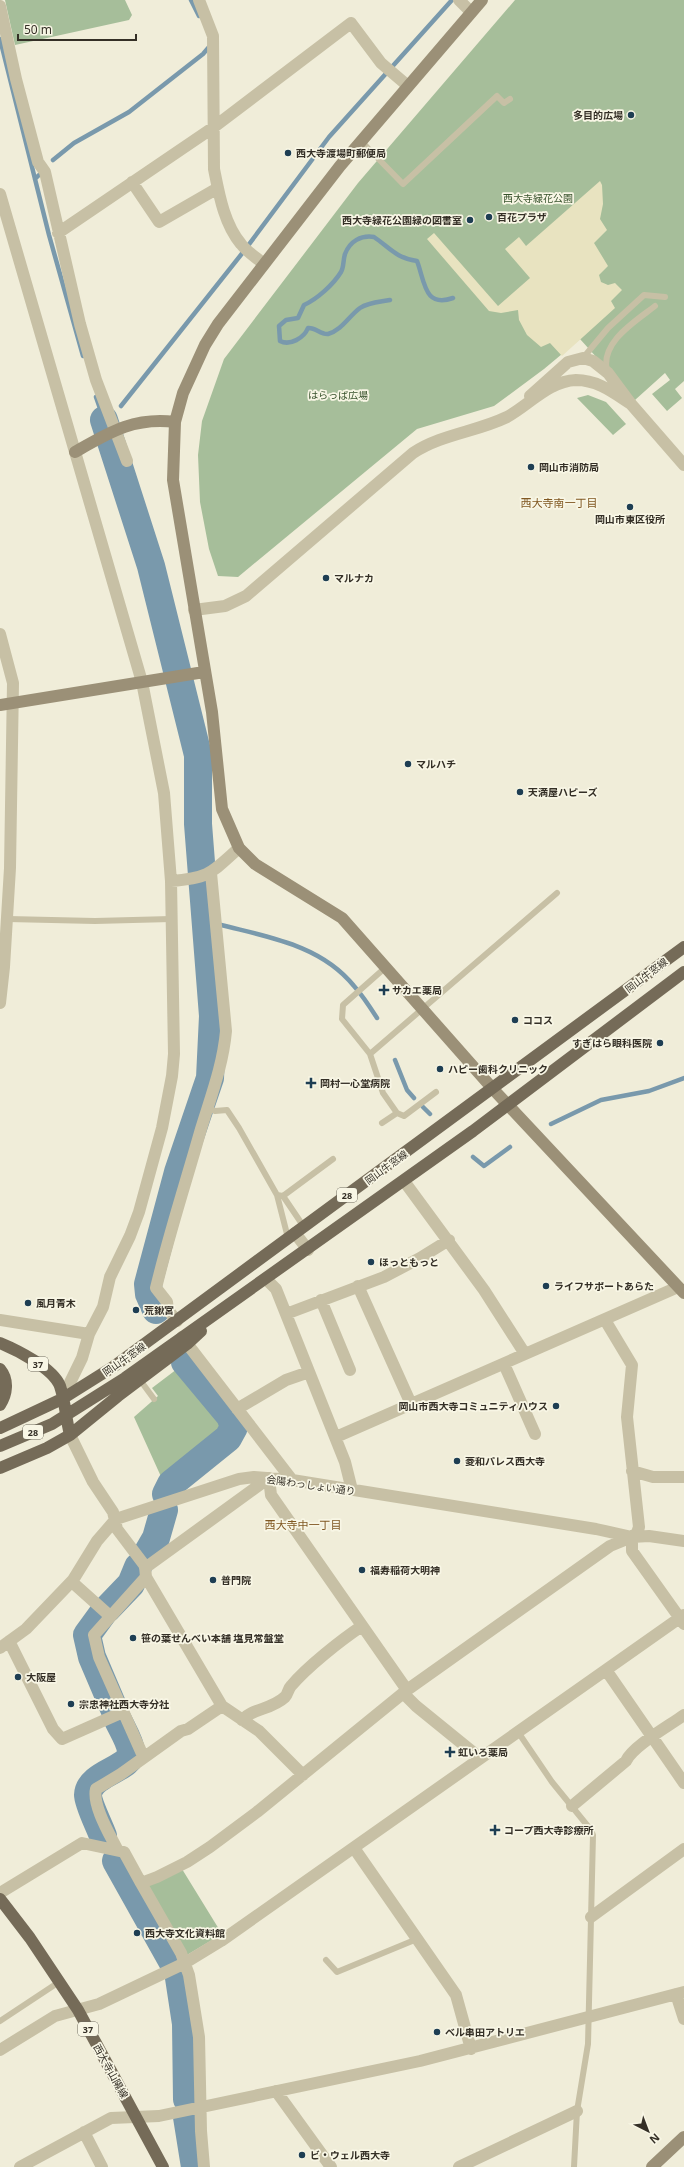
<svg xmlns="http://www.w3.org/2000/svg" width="684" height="2167" viewBox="0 0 684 2167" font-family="'Noto Sans','Noto Sans JP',sans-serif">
<rect width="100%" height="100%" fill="#f0edd9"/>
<!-- green -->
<path fill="#a6be9a" d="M5 0H125L132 15 129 20 15 45Z
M515 0H684V381L675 389 682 398 667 411 652 394 670 380 665 373 635 400 580 339 544 369 494 406 417 429 238 577 218 576 209 549 200 502 198 455 202 421 224 359 358 183Z
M588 395 606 402 626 424 613 435 577 398Z
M181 1366 227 1423 163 1481 134 1417 158 1396 152 1388Z
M182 1869 222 1934 187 1955 148 1885Z"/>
<!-- plaza -->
<path fill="#e8e3c0" d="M600 181 602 185 603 204 600 219 607 230 594 243 608 266 599 275 601 282 608 285 615 283 622 290 611 301 615 308 562 356 550 343 541 347 527 335 519 320 518 310 501 313 489 311 427 239 434 233 498 306 530 278 505 249 519 237 526 246Z"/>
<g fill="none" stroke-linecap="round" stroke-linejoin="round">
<!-- stream -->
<path stroke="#7999ac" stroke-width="4.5" d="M191 0 199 16
M0 39 49 235 83 356
M53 160 74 143 129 112 203 54 209 47
M35 179 39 175
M390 300C380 302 369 302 360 308 349 316 342 330 328 334 321 335 315 327 308 328 304 338 290 346 280 341L279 326 286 320 298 318 304 305C317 299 333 285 341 272 344 267 343 260 345 254 350 241 361 235 374 237 390 248 396 258 417 261 425 282 424 308 453 298
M96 397 104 420
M121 406 244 251 329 137 452 0
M206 924H210
M221 925C268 937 321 945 354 986 363 996 370 1007 377 1018
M395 1060 407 1090 414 1098
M423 1107 430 1114
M551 1124 601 1100 649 1091 684 1078
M473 1157 484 1166 510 1147"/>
<!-- river -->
<path stroke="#7999ac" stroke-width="28" d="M104 420 151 566 198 755V824L213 1016 210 1078 178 1172 148 1284 149 1294 156 1310
M166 1494 171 1484 228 1438 234 1427 230 1416 185 1362
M145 1557 156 1538 164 1510
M107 1609 131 1584 138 1567
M103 1613 87 1635 92 1657 115 1711
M103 1836C100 1827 88 1804 88 1795 89 1772 134 1769 131 1751 130 1741 122 1729 118 1720
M116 1861 172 1961
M179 1978 186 2024 187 2099
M187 2117 195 2167"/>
<!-- lane -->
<path stroke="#c7c0a5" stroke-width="6" d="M361 141 403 184 497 96 504 103 510 99
M583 358 608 328 644 295 665 297
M607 371C600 342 636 321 655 306
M8 919 95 921 171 919
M386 967 343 1005 342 1019 370 1054 383 1093 397 1113
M370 1054 557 893
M208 1108 215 1111 227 1110 239 1128 277 1195 283 1196 333 1159
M382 1123 397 1113 404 1116 436 1092
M277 1195 288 1238
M283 1196 304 1227
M140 1380 154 1399
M518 1732 552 1782 591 1830 593 1835 588 2044 577 2111 574 2167
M326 1960 337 1972 417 1939
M0 2021 59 1982"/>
<!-- street -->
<path stroke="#c7c0a5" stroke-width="12" d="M199 0 213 36 214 169C219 194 224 224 241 244 247 252 257 258 264 264
M459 0 471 12
M0 6 16 79 38 162 45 172 80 324 96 380 127 461
M132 182 159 222 218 188
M0 194 142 682 164 793 171 881 174 1054 172 1076 162 1128 139 1212 130 1236 110 1277 103 1307 89 1334 82 1358 62 1399
M58 233 214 127 351 23 381 63 408 86
M530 396 568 362 583 358 593 361 608 373 631 404 684 465
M194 610 225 606 246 596 413 453C442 434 476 432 507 417 529 405 549 381 576 380 598 380 614 393 631 404
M0 634 13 683 10 868 4 967 0 1003
M171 881C210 878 211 873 239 848
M404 1181 484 1290 525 1354
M295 1233 308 1250
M266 1279 276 1289 345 1462 352 1490
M358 1286 411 1404
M321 1300 350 1370
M286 1314 384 1277 420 1258 449 1240
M0 1320 89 1334
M605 1320 632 1365 627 1417 639 1527 637 1533 632 1537V1551L684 1624
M177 1321 168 1310 167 1302 156 1288C169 1234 186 1182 201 1129 211 1096 223 1065 226 1031L211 873
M182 1337 292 1480
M504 1364 535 1434
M237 1409 286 1380 309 1372
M70 1435 93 1482 113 1512 117 1529 145 1566 146 1577 222 1706 259 1731 303 1775
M336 1437 678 1287
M632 1471 653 1477H684
M145 1568 269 1478 271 1495 407 1690 406 1696 416 1706 480 1758
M72 1582 110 1616
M9 1641 53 1729 62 1739 123 1712
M0 1648 26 1629 73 1580 97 1541 116 1519 239 1479 254 1477 292 1480 596 1529 632 1537 649 1536 684 1541
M606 1670 684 1783
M242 1720C253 1708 271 1710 285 1697 288 1694 288 1689 291 1686 307 1667 341 1640 362 1626
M143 1756 99 1657 94 1635 146 1577
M572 1806 626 1761C633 1746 669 1726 684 1715
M354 1848 456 1995 471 2049
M117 1849C110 1835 92 1805 96 1789L121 1774 181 1731 188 1729 222 1706
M141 1883 181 1953 189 1975 199 2037 201 2131 204 2167
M0 1893 82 1843 124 1852 141 1883 157 1877 187 1862 210 1847 257 1812 407 1690 610 1546 632 1537
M591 1917 684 1849
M676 1994 684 2019
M0 2050 55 2016 99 2004 185 1963 221 1941 684 1615
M276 2091 331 2167
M84 2132 102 2167
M20 2167 111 2118 159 2116 420 2061 684 1992
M459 2167 577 2111"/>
<!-- secondary -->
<path stroke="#9b9077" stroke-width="12" d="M482 0 340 166 218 324 205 345 183 393 175 422 173 480 212 712 222 809 239 848 255 864 342 918 493 1089 684 1293
M75 452C110 432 134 417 175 422
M0 705 204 672
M652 2167 684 2137"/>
<!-- primary -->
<path stroke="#756b58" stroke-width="12" d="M0 1343C17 1350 53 1368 60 1386 65 1401 66 1419 70 1435
M0 1369C9 1380 7 1394 0 1405
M0 1428 62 1399 113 1367 684 947
M0 1446 52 1424 125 1378 473 1131 684 972
M0 1468 47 1448 70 1435 118 1396 187 1344 201 1331
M0 1899 30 1938 78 2010 163 2167"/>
</g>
<!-- markers -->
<g fill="#1e3e53" stroke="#f8f6e5" stroke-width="1.5">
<circle cx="631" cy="115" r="4"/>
<circle cx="288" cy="153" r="4"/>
<circle cx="489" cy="217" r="4"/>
<circle cx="470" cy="220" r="4"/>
<circle cx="531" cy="467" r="4"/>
<circle cx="630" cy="507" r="4"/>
<circle cx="326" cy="578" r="4"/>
<circle cx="408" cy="764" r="4"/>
<circle cx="520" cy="792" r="4"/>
<path d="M382 984h4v4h4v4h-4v4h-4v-4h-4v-4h4z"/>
<circle cx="515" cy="1020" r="4"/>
<circle cx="660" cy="1043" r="4"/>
<circle cx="440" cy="1069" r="4"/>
<path d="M309 1077h4v4h4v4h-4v4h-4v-4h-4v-4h4z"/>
<circle cx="371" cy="1262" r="4"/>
<circle cx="546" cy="1286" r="4"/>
<circle cx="28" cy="1303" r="4"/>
<circle cx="136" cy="1310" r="4"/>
<circle cx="556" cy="1406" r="4"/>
<circle cx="457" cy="1461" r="4"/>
<circle cx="362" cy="1570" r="4"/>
<circle cx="213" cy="1580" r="4"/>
<circle cx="133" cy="1638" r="4"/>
<circle cx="18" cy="1677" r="4"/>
<circle cx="71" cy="1704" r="4"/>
<path d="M448 1746h4v4h4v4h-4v4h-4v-4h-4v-4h4z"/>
<path d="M493 1824h4v4h4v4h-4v4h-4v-4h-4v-4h4z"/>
<circle cx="137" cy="1933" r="4"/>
<circle cx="437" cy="2032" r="4"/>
<circle cx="302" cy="2155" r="4"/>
</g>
<g text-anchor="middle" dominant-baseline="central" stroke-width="3.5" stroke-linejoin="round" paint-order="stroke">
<!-- shield labels -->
<g fill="#f8f6e5" stroke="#6f6b5f" stroke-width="1">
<rect x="337" y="1188" width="20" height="14" rx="3"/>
<rect x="28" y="1357" width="20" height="14" rx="3"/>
<rect x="23" y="1425" width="20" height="14" rx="3"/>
<rect x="78" y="2022" width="20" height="14" rx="3"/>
</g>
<g font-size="9" font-weight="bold" fill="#342f26">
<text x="347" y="1195">28</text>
<text x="38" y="1364">37</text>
<text x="33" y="1432">28</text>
<text x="88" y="2029">37</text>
</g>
<!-- poi labels -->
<g font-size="10" font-weight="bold" fill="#342f26" stroke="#f8f6e5" text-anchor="start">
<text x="623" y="115" text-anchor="end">多目的広場</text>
<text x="296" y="153">西大寺渡場町郵便局</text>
<text x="497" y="217">百花プラザ</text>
<text x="462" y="220" text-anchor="end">西大寺緑花公園緑の図書室</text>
<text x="539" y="467">岡山市消防局</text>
<text x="630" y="519" text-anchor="middle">岡山市東区役所</text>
<text x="334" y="578">マルナカ</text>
<text x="416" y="764">マルハチ</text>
<text x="528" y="792">天満屋ハピーズ</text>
<text x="392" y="990">サカエ薬局</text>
<text x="523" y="1020">ココス</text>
<text x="652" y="1043" text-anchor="end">すぎはら眼科医院</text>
<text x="448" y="1069">ハピー歯科クリニック</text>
<text x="320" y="1083">岡村一心堂病院</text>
<text x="379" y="1262">ほっともっと</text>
<text x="554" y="1286">ライフサポートあらた</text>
<text x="36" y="1303">風月青木</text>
<text x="144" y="1310">荒鍬宮</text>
<text x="548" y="1406" text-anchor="end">岡山市西大寺コミュニティハウス</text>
<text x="465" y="1461">菱和パレス西大寺</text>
<text x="370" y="1570">福寿稲荷大明神</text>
<text x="221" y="1580">普門院</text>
<text x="141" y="1638">笹の葉せんべい本舗 塩見常盤堂</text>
<text x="26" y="1677">大阪屋</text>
<text x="79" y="1704">宗忠神社西大寺分社</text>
<text x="458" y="1752">虹いろ薬局</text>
<text x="504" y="1830">コープ西大寺診療所</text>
<text x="145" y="1933">西大寺文化資料館</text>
<text x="445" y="2032">ベル串田アトリエ</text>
<text x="310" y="2155">ビ・ウェル西大寺</text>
</g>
<!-- park labels -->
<g font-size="10" fill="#36512b" stroke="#f8f6e5">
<text x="538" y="198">西大寺緑花公園</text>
<text x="338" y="395">はらっぱ広場</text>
</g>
<!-- street labels -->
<g font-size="10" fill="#342f26" stroke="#f8f6e5">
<text transform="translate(646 975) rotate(-37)">岡山牛窓線</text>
<text transform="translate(386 1167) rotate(-36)">岡山牛窓線</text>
<text transform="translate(124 1359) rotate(-35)">岡山牛窓線</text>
<text transform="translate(311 1485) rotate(8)">会陽わっしょい通り</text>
<text transform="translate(111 2071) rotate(61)">西大寺山陽線</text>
</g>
<!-- neighbourhood labels -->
<g font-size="11" fill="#805822" stroke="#f8f6e5">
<text x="559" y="502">西大寺南一丁目</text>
<text x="303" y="1524">西大寺中一丁目</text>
</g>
</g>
<!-- north arrow -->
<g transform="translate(648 2131) rotate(138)" stroke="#f8f6e5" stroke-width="3" paint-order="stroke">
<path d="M0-3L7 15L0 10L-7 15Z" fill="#342f26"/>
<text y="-6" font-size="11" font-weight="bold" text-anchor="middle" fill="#342f26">N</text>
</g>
<!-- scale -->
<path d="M18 34v6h118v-6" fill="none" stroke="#342f26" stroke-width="2"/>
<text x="24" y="34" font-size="12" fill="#342f26" stroke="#f8f6e5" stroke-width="3" paint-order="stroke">50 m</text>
</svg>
